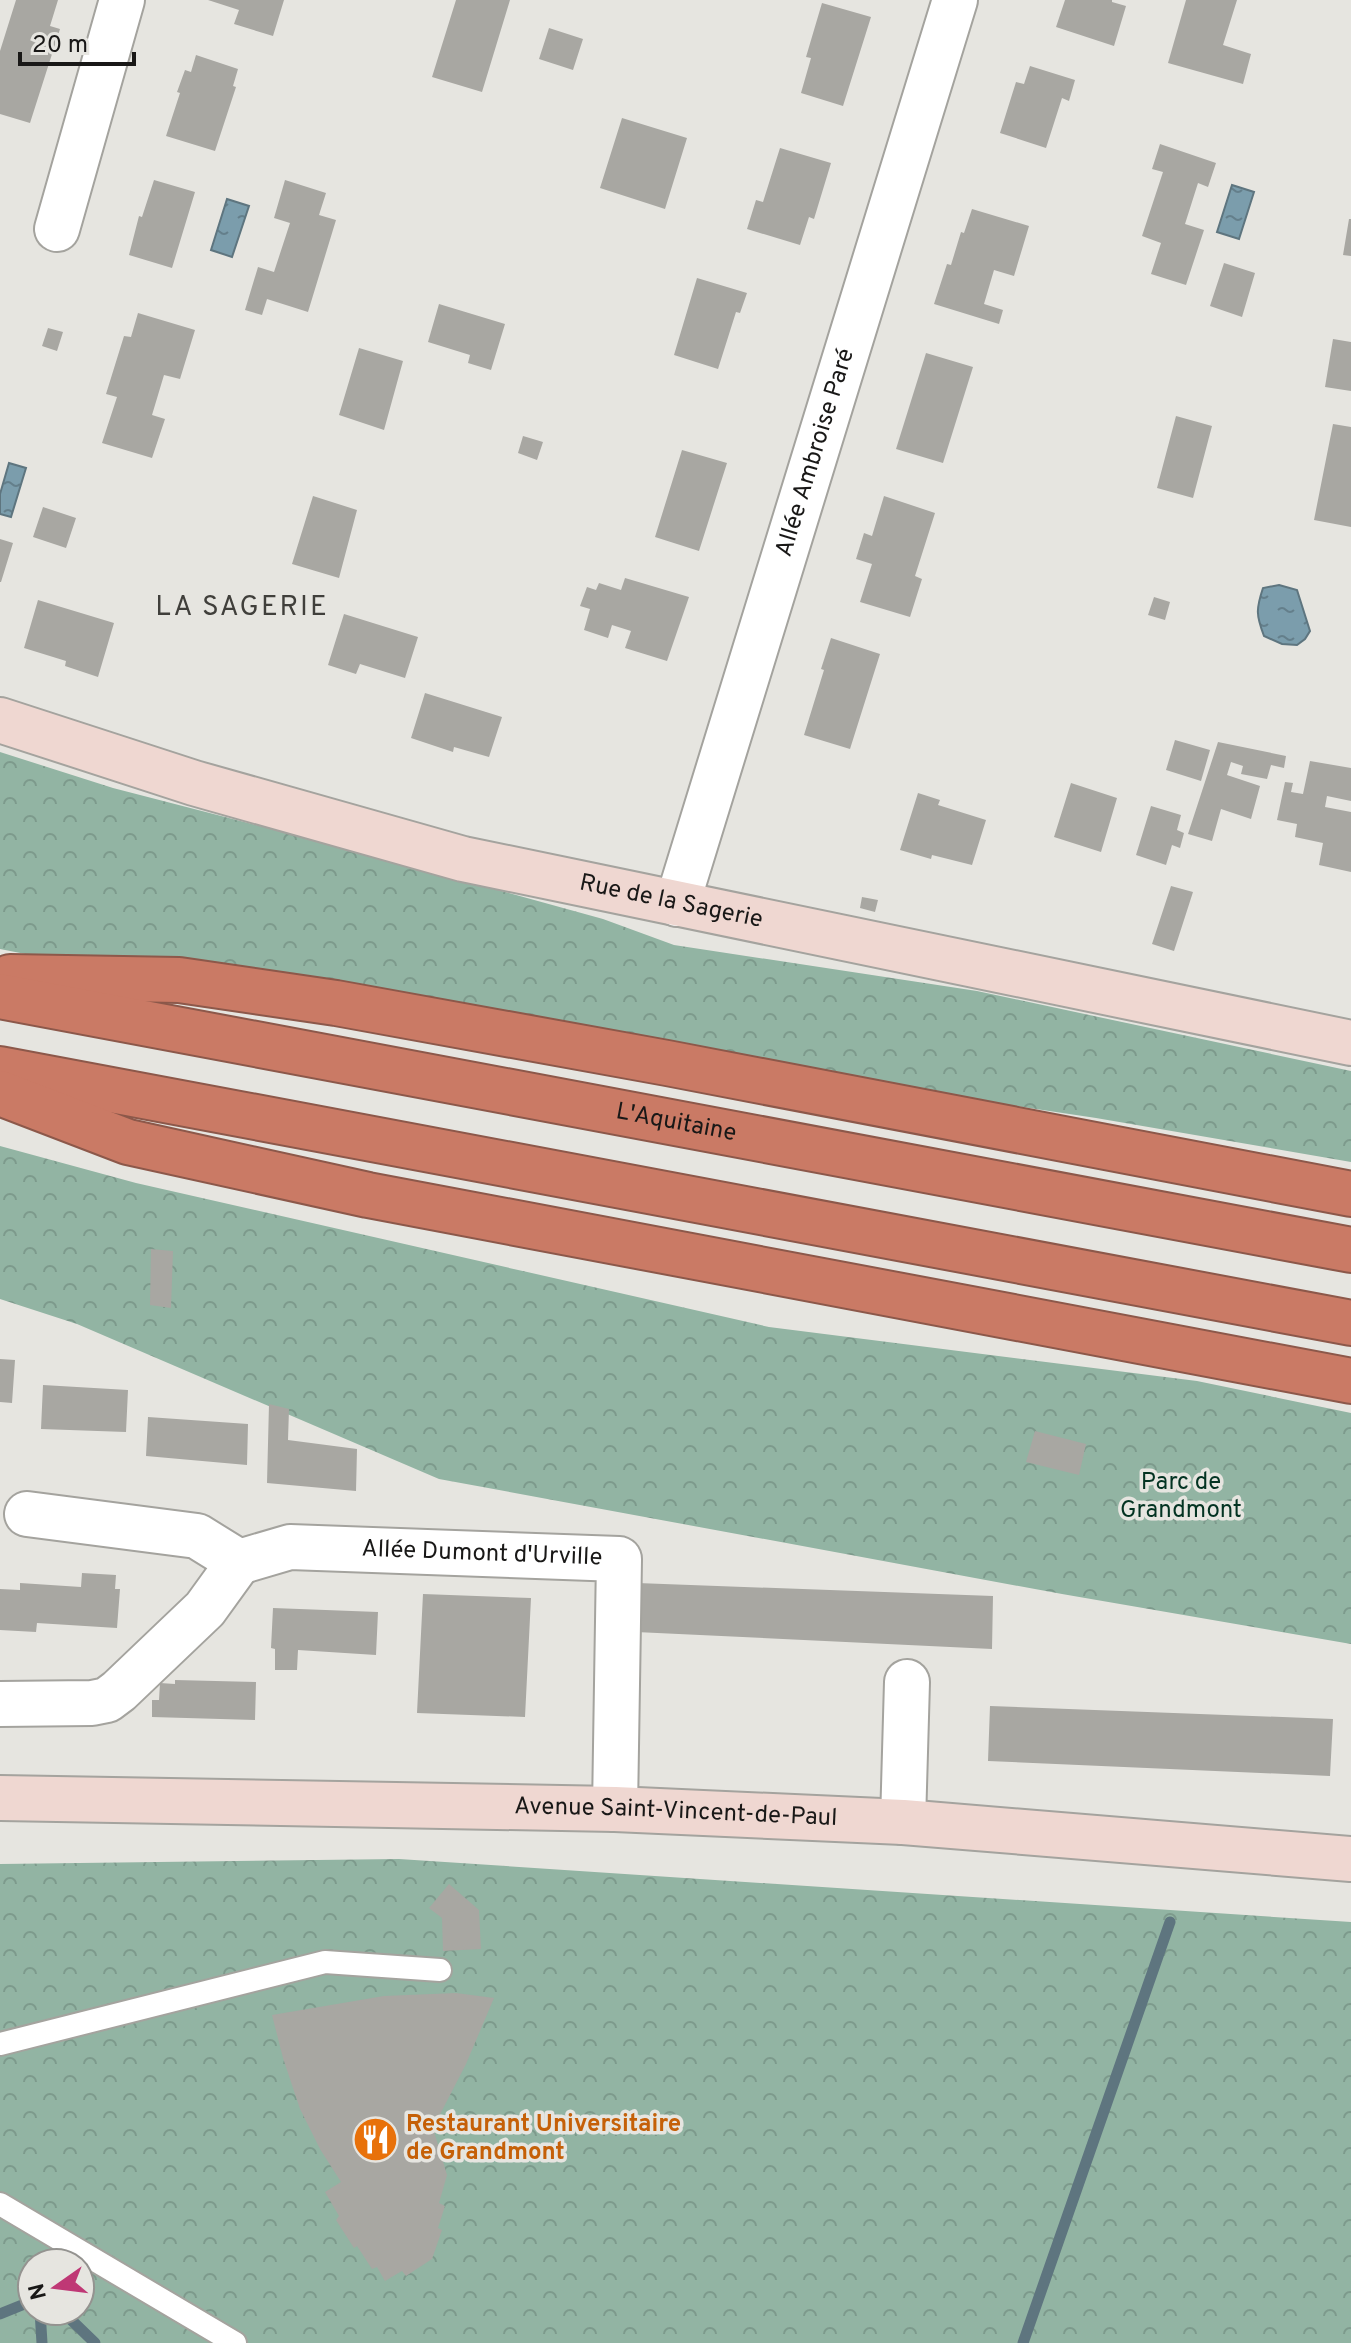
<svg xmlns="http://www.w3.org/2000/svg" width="1351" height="2343" viewBox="0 0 1351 2343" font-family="Overpass,sans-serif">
<defs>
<pattern id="forest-crowns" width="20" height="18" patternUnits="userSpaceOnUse" patternTransform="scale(2)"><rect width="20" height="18" fill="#92b4a3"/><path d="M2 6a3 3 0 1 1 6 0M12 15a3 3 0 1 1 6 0" fill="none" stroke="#7d9a8c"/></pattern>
<pattern id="water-ripples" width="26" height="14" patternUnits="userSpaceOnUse" patternTransform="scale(2)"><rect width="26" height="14" fill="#7b9dac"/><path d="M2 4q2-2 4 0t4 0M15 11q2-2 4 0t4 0" fill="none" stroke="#647f8b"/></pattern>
</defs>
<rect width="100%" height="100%" fill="#e6e5e0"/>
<!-- forest -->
<path fill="url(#forest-crowns)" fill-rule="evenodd" d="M0 752 113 788 372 855 603 919 674 945 977 991 1351 1071V1162L1096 1118 122 973 0 949Z
M0 1146 136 1183 769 1327 1197 1381 1351 1413V1644L1062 1594 439 1479 77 1324 0 1299Z
M399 1859 1351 1922V2343H0V1864ZM32 2263H80V2311H32Z"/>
<!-- water -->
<path fill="url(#water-ripples)" stroke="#5e757f" stroke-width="2" d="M1232 185 1254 192 1239 239 1217 232Z
M227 199 249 206 232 257 211 250Z
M9 463 26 468 11 517 0 514V494Z
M1279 585 1297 590 1310 631 1305 639 1297 645 1282 644 1264 636C1256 615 1256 609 1263 588Z"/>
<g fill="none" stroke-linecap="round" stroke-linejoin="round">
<!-- stream -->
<path stroke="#5e757f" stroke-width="11" d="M40 2311 42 2343
M62 2311 95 2343
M0 2314 32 2301
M1023 2343 1170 1922"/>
</g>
<!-- building -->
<path fill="#a8a7a2" d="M16 0H58L50 26 60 29 30 123 0 114V51Z
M208 0H284L273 36 234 24 239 10Z
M456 0H510L482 92 432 77Z
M1065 0H1112V2L1126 6 1114 46 1056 27Z
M1186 0H1237L1223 45 1251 54 1243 84 1168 63Z
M822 3 871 17 843 106 801 93 811 58 806 57Z
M549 28 583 39 573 70 539 59Z
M196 55 238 69 233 86 236 87 215 151 166 136 180 93 177 92 185 70 191 72Z
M1030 66 1075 80 1069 101 1062 98 1046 148 1000 133 1016 82 1024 84Z
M622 118 687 138 665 209 600 188Z
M1160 144 1216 163 1208 187 1198 183 1185 224 1204 230 1186 285 1151 274 1161 243 1142 236 1163 172 1152 169Z
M780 148 831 163 814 219 809 217 800 245 747 229 756 200 763 202Z
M154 180 195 192 172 268 129 255 139 216 142 217Z
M285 180 326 193 319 215 336 220 308 312 267 299 262 315 245 310 258 267 274 272 290 223 274 218Z
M972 209 1029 226 1014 276 994 270 984 304 1003 310 999 324 934 304 947 264 951 265 961 232 964 233Z
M1349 219H1351V256L1343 255Z
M1224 263 1255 273 1242 317 1210 306Z
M697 278 747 293 740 313 736 312 718 369 674 355Z
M439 304 505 324 491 370 468 363 470 355 428 342Z
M138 313 195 330 180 379 164 375 152 415 165 419 152 458 102 443 117 397 106 394 124 336 131 337Z
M48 328 63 332 57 351 42 346Z
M1333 339 1351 342V391L1325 387Z
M359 348 403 361 384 430 339 415Z
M926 353 973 367 943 463 896 449Z
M1176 416 1212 426 1193 498 1157 488Z
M1333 424 1351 427V527L1314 520Z
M523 436 543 442 537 460 518 453Z
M682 450 727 463 699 551 655 537Z
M313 496 357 510 339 578 292 564Z
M884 496 935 513 915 576 922 579 910 617 860 602 872 564 856 559 864 533 872 536Z
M43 507 76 518 66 548 33 537Z
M0 539 13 543 1 582H0Z
M625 578 689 597 667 661 625 648 631 631 612 625 608 638 584 630 590 609 580 606 587 587 596 590 599 583 621 590Z
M1154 597 1170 602 1165 620 1148 615Z
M38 600 114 623 98 677 65 666 66 661 24 648Z
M344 614 418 637 405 678 360 664 356 674 328 665Z
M831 638 880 654 850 749 804 735 824 670 821 669Z
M425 693 502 717 489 757 454 747 453 752 411 738Z
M1175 740 1210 750 1201 781 1166 770Z
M1218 742 1286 756 1284 768 1271 765 1267 779 1241 774 1243 766 1231 762 1227 775 1260 786 1251 819 1221 809 1212 841 1188 834Z
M1310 761 1351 768V801L1327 796 1325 807 1351 812V872L1319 865 1323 843 1295 837 1297 824 1277 820 1285 782 1293 783 1291 792 1303 794Z
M1071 783 1117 798 1101 852 1054 837Z
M918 793 940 800 938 805 986 820 972 865 932 855 931 859 900 850Z
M1151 806 1181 815 1177 830 1184 833 1180 848 1172 845 1166 865 1136 855Z
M1171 886 1193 892 1174 951 1152 944Z
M862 897 878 900 875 912 860 908Z
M151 1249 173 1251 171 1308 150 1305Z
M0 1359 15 1360 12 1403 0 1402Z
M43 1385 128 1390 126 1432 41 1429Z
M269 1404 289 1409 288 1440 357 1449 356 1491 267 1483Z
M148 1417 248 1424 247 1465 146 1456Z
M1035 1431 1086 1444 1079 1475 1026 1462Z
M82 1573 116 1575 115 1589H120L117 1628 37 1623 36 1632 0 1630V1589L20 1590V1583L81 1587Z
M637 1583 993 1596 992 1649 636 1632Z
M423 1594 531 1598 525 1717 417 1713Z
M273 1608 378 1612 376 1655 298 1650 297 1670H275V1649L271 1648Z
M175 1680 256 1682 255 1720 152 1717V1700H159L160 1683 175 1684Z
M990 1706 1333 1719 1330 1776 988 1761Z
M449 1884 479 1910 481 1949 443 1951 442 1918 429 1908Z
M456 1993 494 1998 466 2064 433 2128 447 2175 439 2203 445 2206 438 2228 442 2230 432 2259 406 2276 402 2271 385 2281 377 2267 372 2269 357 2246 354 2248 336 2220 339 2216 325 2192 341 2182 320 2149 300 2109 283 2058 272 2015 384 1996Z"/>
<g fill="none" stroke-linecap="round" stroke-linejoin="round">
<defs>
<path id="lane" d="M0 2044 325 1962 440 1970
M0 2204 235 2343"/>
<g id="street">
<path d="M57 229 122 0"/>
<path id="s1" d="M677 904 955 0"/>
<path id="s2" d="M27 1514 197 1536 239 1562 290 1547 619 1559 615 1809"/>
<path d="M0 1704 92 1703 107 1700 119 1691 205 1609 239 1562"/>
<path d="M903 1822 907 1682"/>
</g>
<g id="secondary">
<path id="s3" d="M0 720 194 783 463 859 1351 1043"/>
<path id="s4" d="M0 1798 615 1809 903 1822 1351 1859"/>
</g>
<g id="highway">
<path d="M10 977 179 980 336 1003 667 1063 1351 1194"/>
<path id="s5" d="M0 996 1351 1250"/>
<path d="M0 1069 1351 1323"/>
<path d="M0 1093 128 1142 368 1195 1351 1381"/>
</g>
</defs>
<!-- lane casing -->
<use href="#lane" stroke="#a4a39e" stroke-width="26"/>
<!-- street casing -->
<use href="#street" stroke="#a4a39e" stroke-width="48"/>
<!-- secondary casing -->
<use href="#secondary" stroke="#a4a39e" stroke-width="48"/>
<!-- highway casing -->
<use href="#highway" stroke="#8c584a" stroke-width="48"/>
<!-- lane -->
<use href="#lane" stroke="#fff" stroke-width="22"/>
<!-- street -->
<use href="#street" stroke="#fff" stroke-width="44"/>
<!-- secondary -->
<use href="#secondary" stroke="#efd7d1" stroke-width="44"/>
<!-- highway -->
<use href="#highway" stroke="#ca7a65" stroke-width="44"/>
</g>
<!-- icons -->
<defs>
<symbol id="restaurant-disc" viewBox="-11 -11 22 22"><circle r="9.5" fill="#e8710a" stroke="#e6e5e0"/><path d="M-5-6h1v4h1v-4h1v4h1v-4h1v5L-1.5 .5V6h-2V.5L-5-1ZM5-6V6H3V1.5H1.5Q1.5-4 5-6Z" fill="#fff"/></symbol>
</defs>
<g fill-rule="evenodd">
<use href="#restaurant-disc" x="350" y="2114" width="51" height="51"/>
</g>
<g text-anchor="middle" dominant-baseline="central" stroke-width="7" stroke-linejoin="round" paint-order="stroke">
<!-- street labels -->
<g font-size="24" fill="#191817" stroke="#e6e5e0">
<text stroke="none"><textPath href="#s1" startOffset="472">Allée Ambroise Paré</textPath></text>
<text stroke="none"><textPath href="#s3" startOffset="696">Rue de la Sagerie</textPath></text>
<text stroke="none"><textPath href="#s5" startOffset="688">L'Aquitaine</textPath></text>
<text stroke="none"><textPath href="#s2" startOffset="466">Allée Dumont d'Urville</textPath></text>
<text stroke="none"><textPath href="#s4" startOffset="676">Avenue Saint-Vincent-de-Paul</textPath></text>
</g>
<!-- park labels -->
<g font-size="24" fill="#033322" stroke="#e6e5e0">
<text x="1181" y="1483">Parc de<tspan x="1181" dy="28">Grandmont</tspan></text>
</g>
<!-- food labels -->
<g font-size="24" font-weight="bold" fill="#c56008" stroke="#e6e5e0" text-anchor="start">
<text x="406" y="2125">Restaurant Universitaire<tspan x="406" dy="28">de Grandmont</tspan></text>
</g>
<!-- quarter labels -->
<g font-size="28" letter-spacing="2" fill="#403f3b" stroke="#e6e5e0">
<text x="242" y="608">LA SAGERIE</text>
</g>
</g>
<!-- north arrow -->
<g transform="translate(56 2287) rotate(256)"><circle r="38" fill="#e6e5e0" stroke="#949390" stroke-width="2"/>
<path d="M0-6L14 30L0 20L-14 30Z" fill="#bf3875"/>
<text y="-12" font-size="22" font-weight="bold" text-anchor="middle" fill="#191817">N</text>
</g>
<!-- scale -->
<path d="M20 52v12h114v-12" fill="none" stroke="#191817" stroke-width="4"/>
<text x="32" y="52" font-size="24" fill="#191817" stroke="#e6e5e0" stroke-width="6" paint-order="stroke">20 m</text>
</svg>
